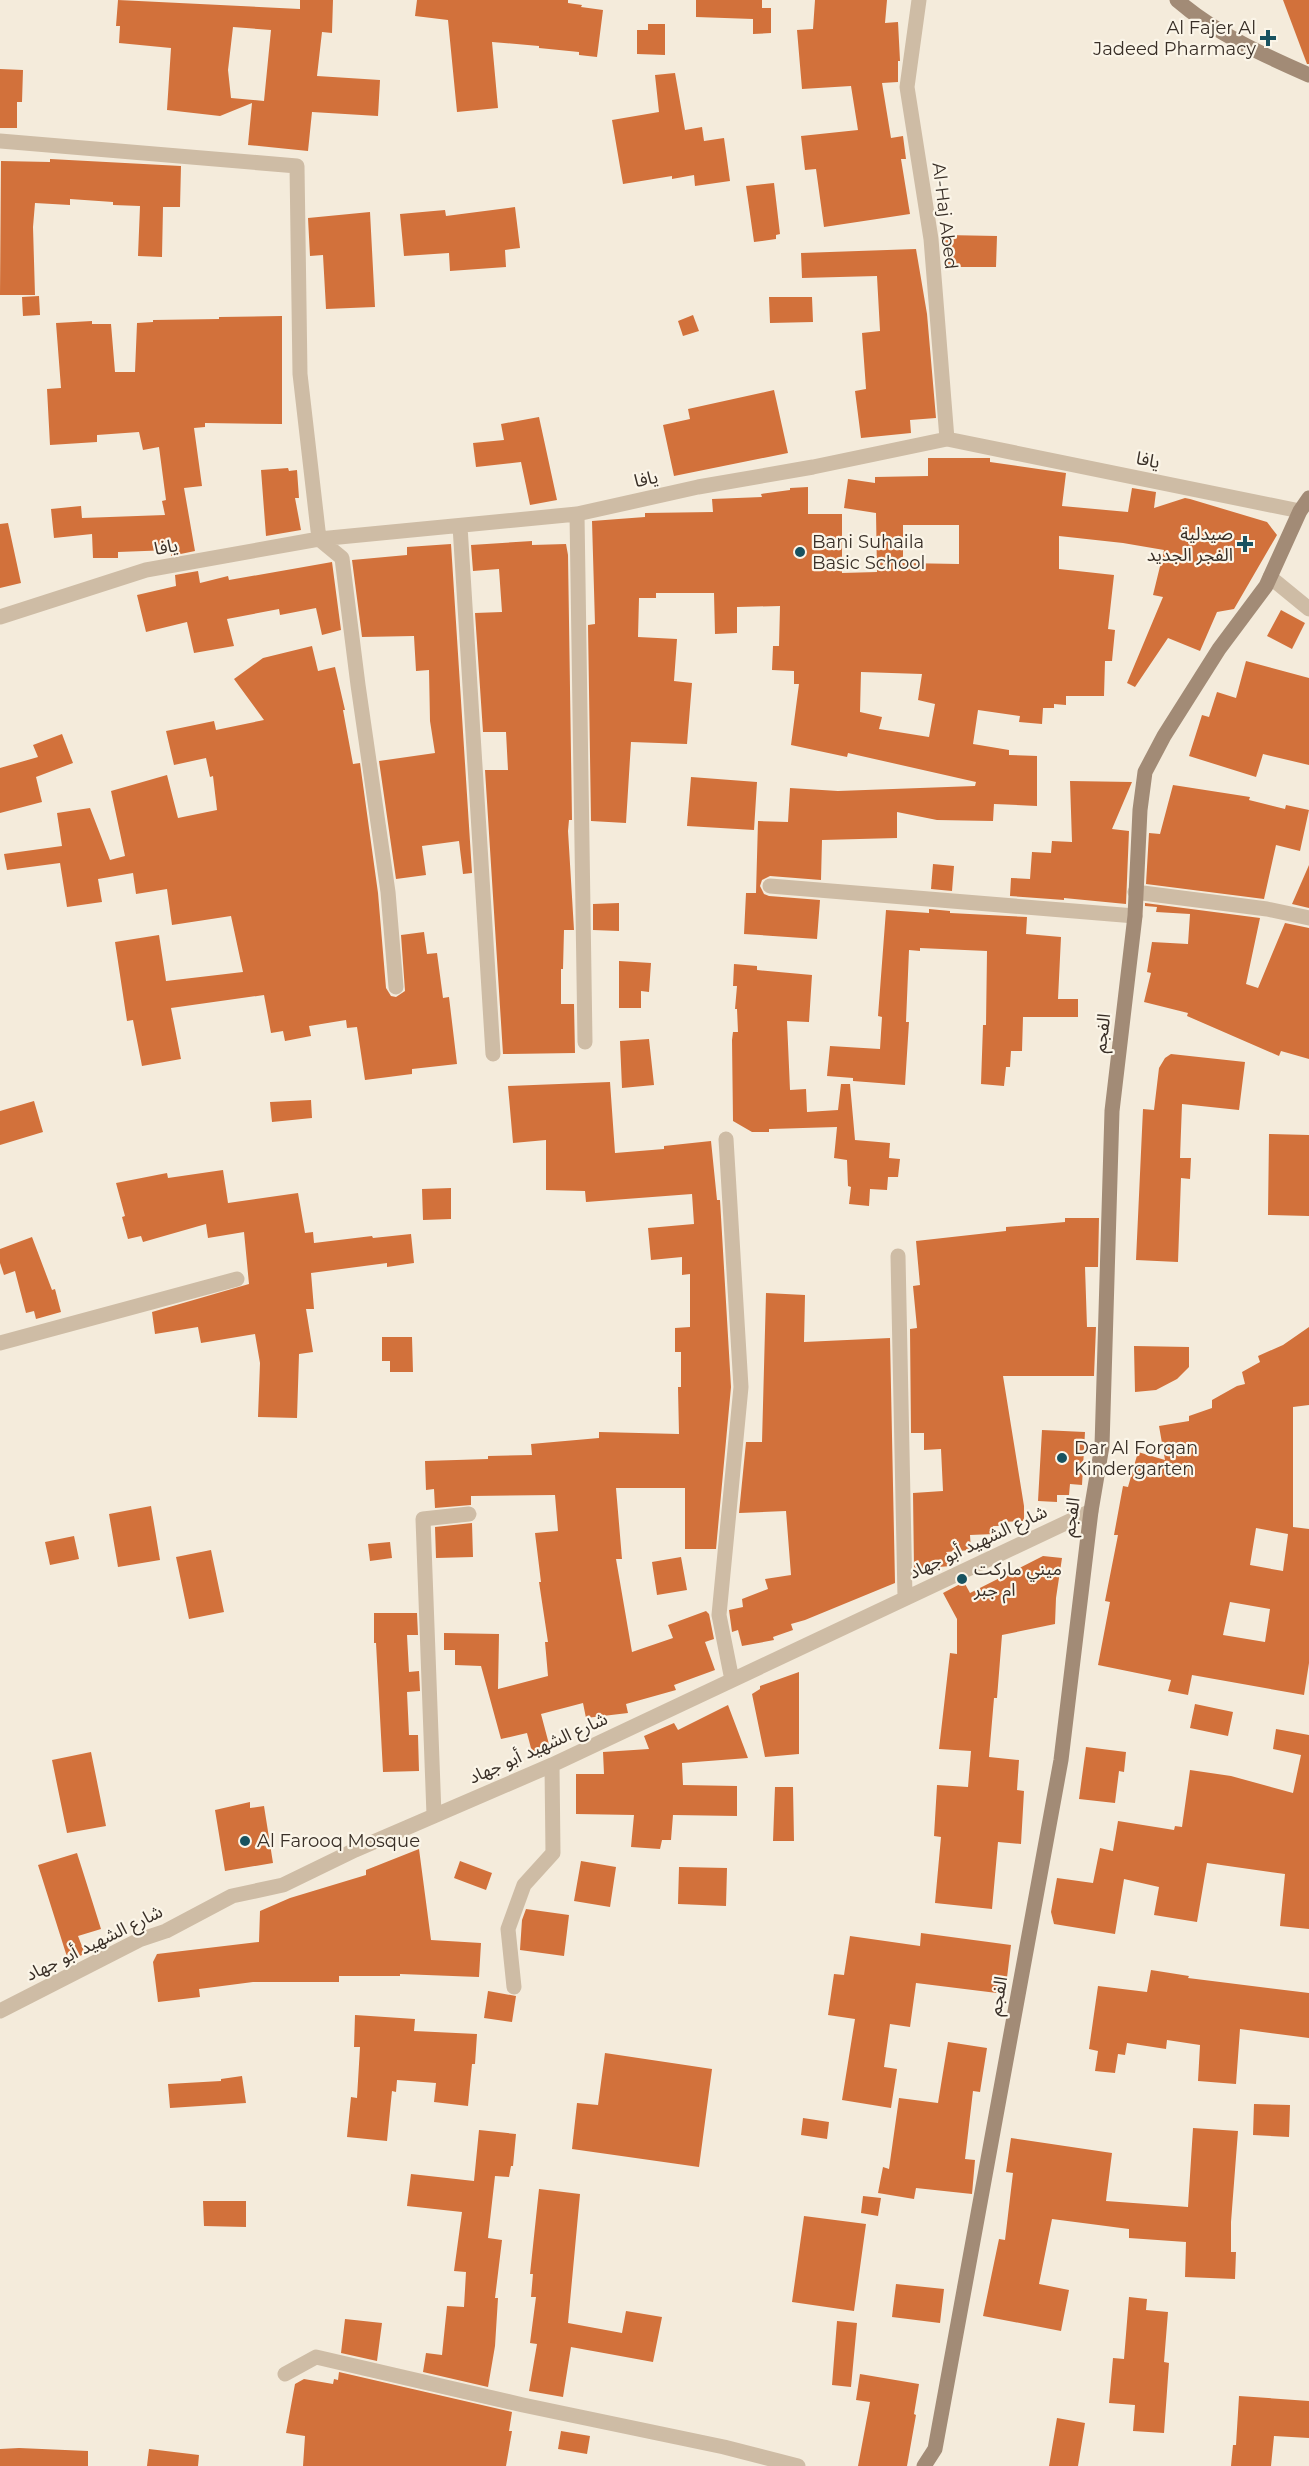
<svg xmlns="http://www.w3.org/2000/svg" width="1309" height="2466" viewBox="0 0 1309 2466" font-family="Montserrat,'Noto Sans Arabic',sans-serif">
<rect width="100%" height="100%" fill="#f4ebdb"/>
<!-- building -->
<path fill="#d2713b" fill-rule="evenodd" d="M118 0 300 9V0H333L332 33 322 32 317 76 380 80 378 116 312 112 308 151 248 145 252 103 220 116 167 110 171 48 119 43 120 26H116ZM233 27 271 30 264 101 231 98 228 70Z
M417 0H568V3L582 5 581 7 603 10 597 57 579 55V52L539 48V46L492 42 498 108 457 112 448 20 415 16Z
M696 0H762V8H771V33L753 34V19L696 17Z
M815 0H887L885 23 898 22 900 61H898V82L882 83 891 138 903 136 906 159H901L910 214 824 227 816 169 805 170 801 136 858 130 851 86 802 89 797 30 813 29Z
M1283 0H1309V64H1307Z
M648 24H665V55L637 54V30H648Z
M0 69 23 70 22 102H17V128H0Z
M675 73 685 130 702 127 704 141 724 138 730 181 695 186 694 175 672 179V176L623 184 612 120 659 112 655 75Z
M50 159 181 166 180 207H163L162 257 138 256 140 206 113 205V202L70 199V205L35 203 33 227 35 295H0L1 161 50 162Z
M774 183 780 234 776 235V239L754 242 746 186Z
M515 207 520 248 505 250 506 267 450 271 449 253 404 256 400 214 445 210 446 216Z
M370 212 375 307 326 309 323 255 310 256 308 218Z
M945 235 997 236 996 267H945Z
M916 249 927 314 936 418 910 420 911 433 861 438 855 391 866 389 862 333 880 331 877 276 802 278 801 253Z
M39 296 40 315 23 316 22 297Z
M769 297H812L813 322 770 323Z
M693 315 699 331 683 336 678 321Z
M282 316V424L205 423V427L194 428 202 486 184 488 195 551 171 556V550L118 552V558H93L92 534 54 538 51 509 81 506 82 518 165 515 162 501 166 500 159 447 143 450 139 432 97 435V442L50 445 47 389 61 388 56 323 92 321V324H111L115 372H135L137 323 153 322V320L219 319V317Z
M774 390 788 453 674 476 663 425 690 419 688 409Z
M539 417 557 500 530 505 521 462 476 467 473 443 504 440 501 424Z
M928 458H990V462L1066 473 1062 506 1128 512 1132 488 1156 492 1154 508 1185 498 1190 499 1267 522 1277 535 1234 609 1217 612 1200 651 1168 638 1135 687 1127 683 1163 597 1153 595 1164 550 1123 543 1059 536V569L1114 575 1108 629 1115 630 1112 661H1105L1104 696H1066V705L1054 704V708H1043L1042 724 1019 722 1020 716 978 710 973 744 1009 750V755L1037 756V806L994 804 993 821 937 820 897 812V838L822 840 821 880 770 876 762 880 760 886 764 894 769 896 820 900 817 939 744 934 746 893H756L758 821 788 822 790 788 838 791 975 786 976 782 848 753 847 757 791 745 799 684H794V671L772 670 773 646H779L780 606 737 607V633L715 634 714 593H656V598H639L638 637 677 639 674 681 692 683 687 744 631 742 626 823 591 821 588 625 595 624 592 521 645 517V513L713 512 712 499 762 497 761 494 790 490V488L808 487V514H842V573L877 572 876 513 844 508 848 479 875 483V477L928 476ZM903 525H959V564L903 563ZM861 672 922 674 918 700 935 704 929 737 879 729 882 717 860 712Z
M288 468 289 471 297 470 299 498H295L301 530 266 536 261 470Z
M8 523 21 583 0 588V524Z
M532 541V545L566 544 568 555 572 820H569L568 831 574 930H564L563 969H561V1004H574L575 1053 503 1054 485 770H508L506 732H483L475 613 502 612 499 569 473 571 471 545Z
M451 544 472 873 463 874 459 841 422 846 426 875 396 879 379 761 435 753 430 721 429 670 416 671 414 636 362 637 352 560 407 555V547Z
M332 562 341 630 322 635 316 608 280 615 279 609 227 619 234 646 194 653 187 622 146 632 137 595 176 586 175 575 198 571 200 583 228 576 229 580Z
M1281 610 1305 623 1292 649 1267 636Z
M312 646 318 671 335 667 345 710H343L353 764 360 763 378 893 386 988 391 996 396 997 405 991 401 935 424 932 427 954 437 953 443 998 449 997 457 1064 412 1069V1074L365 1080 357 1027 347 1028 346 1020 309 1026 311 1036 285 1041 283 1031 271 1033 264 995 171 1008 181 1059 142 1066 133 1020 127 1021 115 942 159 935 166 981 243 972 231 916 172 925 167 889 136 894 133 873 98 879 102 902 67 907 60 863 7 870 4 854 62 846 57 813 90 808 110 860 125 856 111 791 167 775 178 818 217 810 213 776 210 777 206 758 174 765 166 731 214 721 216 730 264 720 234 679 263 658Z
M1246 661 1309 678V765L1263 754 1256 777 1189 756 1202 715 1209 717 1217 692 1236 698Z
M62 734 73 763 36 777 42 802 0 813V768L38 757 33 745Z
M691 777 757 782 754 830 687 826Z
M1070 781 1132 782 1112 829 1129 831 1126 904 1064 898V900L1010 896 1011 878 1030 879 1032 852 1051 853 1052 841 1072 842Z
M1173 785 1250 797 1249 800 1285 809 1286 805 1309 810 1300 851 1276 845 1264 899 1146 884 1149 833 1160 834Z
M933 864 954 866 952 891 931 889Z
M1309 865V908L1292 904Z
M619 903V931L593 930V904Z
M1145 903 1260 918 1246 984 1258 988 1285 923 1309 928V1059L1281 1051 1279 1056 1187 1016 1188 1013 1144 1002 1151 973 1147 972 1152 942 1188 944 1190 914 1156 912 1157 907 1145 906Z
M929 909 950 911V913L1027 917 1026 934 1061 937 1058 999H1078V1017H1023L1022 1051H1011L1010 1067H1006L1004 1086 981 1084 983 1025H986L987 951 920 948V951L909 950 906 1022H909L905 1085 853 1081V1078L827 1076 830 1046 880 1049 882 1017 878 1016 886 910 929 913Z
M619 961 651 963 649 992 641 991V1008H619Z
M734 964 757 966V970L812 975 809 1022 787 1021 790 1090 806 1089 807 1112 838 1110 841 1084H850L855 1140 890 1143 889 1158 900 1159 898 1177H888L887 1190 870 1189 869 1206 849 1204 851 1187 848 1186 847 1160 834 1158 837 1127 769 1129V1132H752L733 1121 732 1040 733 1032H738L737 1009H735L737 986H733Z
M649 1039 654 1085 622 1088 620 1041Z
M1171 1054 1245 1062 1239 1110 1182 1104 1180 1158H1191L1190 1179 1181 1178 1178 1262 1136 1260 1143 1109 1154 1110 1159 1068 1165 1058Z
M610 1082 615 1153 664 1149V1146L711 1141 717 1200H720L731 1387 716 1549H685V1488H616L622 1559H616L632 1652 673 1638 668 1625 706 1611 709 1614 714 1639 705 1642 715 1670 674 1685 676 1690 626 1704 628 1713 586 1718 583 1703 541 1714 550 1748 532 1752 527 1733 501 1739 481 1666 455 1665V1650H444V1633L499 1634 498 1689 548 1676 545 1642H548L539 1582H541L535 1533 558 1531 555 1495 471 1496V1505L435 1508 434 1489 426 1490 425 1461 488 1459V1456L532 1455 531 1444 599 1438V1432L679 1434 678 1387H681V1352H675V1328L690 1327V1274L682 1275V1257L651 1260 648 1228 694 1224 692 1194 586 1202 585 1191 546 1190V1140L513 1143 508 1086Z
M311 1100 312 1118 272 1122 270 1102Z
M34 1101 43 1132 0 1145V1111Z
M1269 1134 1309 1135V1216L1268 1215Z
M223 1170 228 1203 298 1193 305 1233 313 1232 314 1243 372 1236 373 1238 411 1234 414 1263 387 1267V1263L311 1273 314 1309H306L313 1352 299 1354 297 1418 258 1417 260 1363 255 1334 201 1343 198 1327 155 1334 152 1312 249 1284 244 1232 208 1238 206 1224 143 1242 141 1236 128 1239 122 1217 125 1216 116 1183 167 1173 168 1178Z
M451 1188V1219L423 1220 422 1189Z
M1065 1218H1099L1098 1267H1085L1087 1327H1096L1094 1376H1003L1024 1506V1521L1002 1522V1526H993L994 1534 970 1535 971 1550 946 1552 954 1565 951 1566 914 1569 913 1493 943 1491 941 1449 924 1450V1433H911L910 1329 917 1328 913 1286 920 1285 916 1241 1006 1231V1227L1065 1222Z
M32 1237 52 1290 55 1289 61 1312 36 1319 34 1311 26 1313 15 1271 4 1275 0 1263V1249Z
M766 1293 805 1295 804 1342 890 1338 895 1583 805 1620 791 1624 793 1630 773 1637 774 1640 742 1646 738 1630 732 1632 729 1610 743 1607 742 1599 768 1589 765 1579 791 1575 786 1511 739 1513 746 1442H762Z
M1309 1327V1405L1293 1407V1527L1309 1529V1663L1304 1695 1192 1675 1188 1695 1168 1691 1171 1680 1098 1665 1110 1602 1105 1601 1118 1535H1114L1123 1486 1128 1487 1138 1452 1165 1460 1159 1426 1189 1421V1416L1212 1408V1400L1237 1386 1245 1384 1242 1372 1260 1362 1258 1356 1283 1345ZM1256 1528 1288 1534 1283 1571 1250 1565ZM1230 1602 1270 1609 1265 1642 1223 1635Z
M382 1337H412L413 1372H390V1361H382Z
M1134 1346 1189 1347V1367L1177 1379 1156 1390 1135 1392Z
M1042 1430 1085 1432 1082 1485 1070 1484 1069 1495H1057V1502L1038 1501Z
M151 1506 160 1560 118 1567 109 1514Z
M472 1523 473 1557 436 1558 435 1527Z
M74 1536 79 1559 50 1565 45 1542Z
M390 1542 392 1558 370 1561 368 1544Z
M211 1550 224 1612 189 1619 176 1557Z
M1043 1556 1062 1558 1056 1598 1055 1624 1002 1635 997 1698H994L989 1757 1019 1760 1017 1790 1024 1791 1021 1844 998 1842 992 1909 935 1903 941 1837 934 1836 937 1785 968 1787 971 1751 939 1749 950 1653 957 1654V1619L943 1593 964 1582 970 1593Z
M681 1557 687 1590 657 1595 652 1562Z
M374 1613H417L418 1635H407L409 1672 419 1671 420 1691 407 1692 409 1735H418L419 1771 383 1772 376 1643H374Z
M799 1672V1754L765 1757 752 1694 760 1689V1686Z
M1195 1704 1233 1712 1228 1736 1190 1728Z
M728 1705 748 1758 682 1763 683 1785 737 1786V1816L673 1815 671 1840H662L660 1849 631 1847 634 1815 576 1814V1774H604L603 1752 649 1749 644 1736 674 1723 678 1730Z
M1276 1729 1309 1735V1929L1280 1926 1285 1874 1207 1863 1197 1922 1154 1915 1159 1887 1124 1879 1115 1934 1054 1924 1051 1912 1057 1878 1093 1883 1100 1848 1113 1851 1118 1821 1174 1830 1175 1826 1182 1827 1190 1770 1231 1776 1293 1793 1301 1755 1273 1749Z
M1086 1747 1126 1752 1124 1772 1119 1771 1115 1803 1079 1799Z
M91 1752 106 1826 67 1833 52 1760Z
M775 1787H793L794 1841H773Z
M250 1802V1808L264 1806 273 1863 225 1871 215 1810Z
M419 1849 431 1940 481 1943 479 1977 400 1974V1976H339V1982H253L199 1989 200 1997 158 2002 153 1962 157 1954 259 1942 260 1911 290 1898 366 1875V1870Z
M77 1853 101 1929 78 1936 85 1954 68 1960 38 1865Z
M460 1861 492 1873 486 1890 454 1878Z
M581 1861 616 1867 610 1907 574 1901Z
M679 1867 727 1868 726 1906 678 1904Z
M526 1909 569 1915 564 1956 520 1950 522 1920Z
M921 1933 1011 1945 1005 1994 916 1983 910 2027 890 2024 884 2067 897 2069 891 2108 842 2100 855 2019 828 2015 834 1974 844 1975 850 1936 920 1946Z
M1151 1970 1189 1976 1188 1978 1309 1993V2038L1240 2029 1236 2084 1198 2081 1200 2045 1167 2040 1166 2049 1127 2043 1125 2055 1118 2054 1115 2073 1095 2071 1098 2051 1089 2049 1098 1986 1147 1992Z
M488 1991 516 1996 512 2022 484 2018Z
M355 2015 415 2019 414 2031 477 2034 475 2064H472L468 2106 434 2102 436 2083 397 2080 396 2092 392 2091 387 2141 347 2137 351 2097 357 2098 360 2047H354Z
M948 2042 987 2048 980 2092 973 2091 965 2159 975 2160 972 2194 916 2188 914 2199 878 2193 883 2167 889 2169 899 2098 938 2103Z
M605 2053 712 2069 699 2167 572 2149 577 2103 598 2105Z
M242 2076 246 2103 170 2108 168 2084 221 2081V2079Z
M1254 2104 1290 2105 1289 2137 1253 2135Z
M803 2118 829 2122 827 2139 801 2135Z
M1193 2128 1238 2131 1231 2222V2252H1236L1235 2279 1185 2277 1186 2242 1129 2238V2229L1052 2219 1039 2284 1069 2290 1061 2331 983 2316 999 2239 1005 2240 1013 2173 1006 2172 1011 2138 1112 2153 1106 2201 1188 2207Z
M479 2130 516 2134 513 2166H511L509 2177 495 2176 488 2238 502 2240 495 2298H498L495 2346 488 2387 423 2372 426 2353 442 2355 447 2306 464 2307 466 2272 454 2271 462 2212 407 2206 411 2174 474 2181Z
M539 2189 580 2194 568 2323 622 2333 626 2311 662 2317 653 2362 571 2347 563 2397 529 2391 537 2344 530 2343 536 2297H531L533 2274H530Z
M863 2196 881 2198 878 2216 861 2213Z
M203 2201H246V2227L204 2226Z
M804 2216 866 2224 854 2311 792 2302Z
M896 2284 944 2289 940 2323 892 2317Z
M1129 2297 1147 2299 1146 2310 1168 2312 1164 2362 1169 2363 1164 2433 1133 2431 1135 2405 1109 2403 1113 2358 1124 2359Z
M345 2319 382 2323 377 2361 341 2353Z
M837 2321 857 2323 851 2387 832 2385Z
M339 2372 512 2412 509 2431H512L506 2466H303L305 2436 286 2433 295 2384 304 2379 333 2384 334 2379 338 2380Z
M860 2374 919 2384 914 2414 916 2415 907 2466H858L870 2402 856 2400Z
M1239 2396 1309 2401V2438L1274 2436 1271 2466H1231L1233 2445H1236Z
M1057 2418 1085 2423 1078 2466H1049Z
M561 2431 590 2436 587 2454 558 2449Z
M19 2448 88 2451V2466H0V2449Z
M149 2449 199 2455 198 2466H147Z"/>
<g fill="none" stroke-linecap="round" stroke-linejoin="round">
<!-- minor -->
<path stroke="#cebca5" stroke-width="15" d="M919 0 907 87 931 239 947 439
M0 141 297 166 300 374 319 539 342 558 358 685 388 892 396 987
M577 514 585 1042
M460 526 493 1054
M1270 577 1309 609
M0 617 146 570 319 539 577 514 698 487 813 467 947 439 1300 511
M770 886 1135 916
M1135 892 1267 909 1309 918
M726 1139 741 1387 719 1615 732 1680
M898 1256 905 1597
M0 1343 237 1279
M434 1815 423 1519 469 1514
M514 1987 508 1929 524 1885 553 1853 552 1765
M0 2011 139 1940 166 1931 232 1896 283 1885 355 1850 552 1765 1091 1511
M285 2374 316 2357 523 2405 724 2447 798 2466"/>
<!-- secondary -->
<path stroke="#a28b76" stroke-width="15" d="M1177 0C1215 33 1263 55 1309 75
M924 2466 935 2449 1061 1760 1091 1511 1102 1446 1112 1111 1135 916 1140 810 1145 772 1164 736 1219 649 1266 586 1300 511 1309 498"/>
</g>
<!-- markers -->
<g fill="#18525f" stroke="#fbf5e8" stroke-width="2">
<path d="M1265 29h6v6h6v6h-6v6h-6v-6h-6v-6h6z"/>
<path d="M1242 535h6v6h6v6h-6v6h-6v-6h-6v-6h6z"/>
<circle cx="800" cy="552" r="6"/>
<circle cx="1062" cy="1458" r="6"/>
<circle cx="962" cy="1579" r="6"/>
<circle cx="245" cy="1841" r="6"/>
</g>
<g text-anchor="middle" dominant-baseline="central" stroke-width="4.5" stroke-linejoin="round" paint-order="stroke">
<!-- poi labels -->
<g font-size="18" fill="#392f27" stroke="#fbf5e8" text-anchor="start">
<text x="1256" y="28" text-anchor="end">Al Fajer Al<tspan x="1256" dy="21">Jadeed Pharmacy</tspan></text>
<text x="1233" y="534" text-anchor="end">صيدلية<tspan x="1233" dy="21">الفجر الجديد</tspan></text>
<text x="812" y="542">Bani Suhaila<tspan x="812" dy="21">Basic School</tspan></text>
<text x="1074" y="1448">Dar Al Forqan<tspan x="1074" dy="21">Kindergarten</tspan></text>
<text x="974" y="1569">ميني ماركت<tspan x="974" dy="21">ام جبر</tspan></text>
<text x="257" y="1841">Al Farooq Mosque</text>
</g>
<!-- street labels -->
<g font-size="18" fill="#392f27" stroke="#fbf5e8">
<text transform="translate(945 216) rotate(83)">Al-Haj Abed</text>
<text transform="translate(1148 460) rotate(12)">يافا</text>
<text transform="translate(646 479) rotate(-12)">يافا</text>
<text transform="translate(166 547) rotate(-10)">يافا</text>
<text transform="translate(1102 1033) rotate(-83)">الفجم</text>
<text transform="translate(1071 1517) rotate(-82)">الفجم</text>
<text transform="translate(978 1542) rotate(-25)">شارع الشهيد أبو جهاد</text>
<text transform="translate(538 1748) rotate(-24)">شارع الشهيد أبو جهاد</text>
<text transform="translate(94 1943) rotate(-26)">شارع الشهيد أبو جهاد</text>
<text transform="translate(998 1996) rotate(-80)">الفجم</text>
</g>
</g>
</svg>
